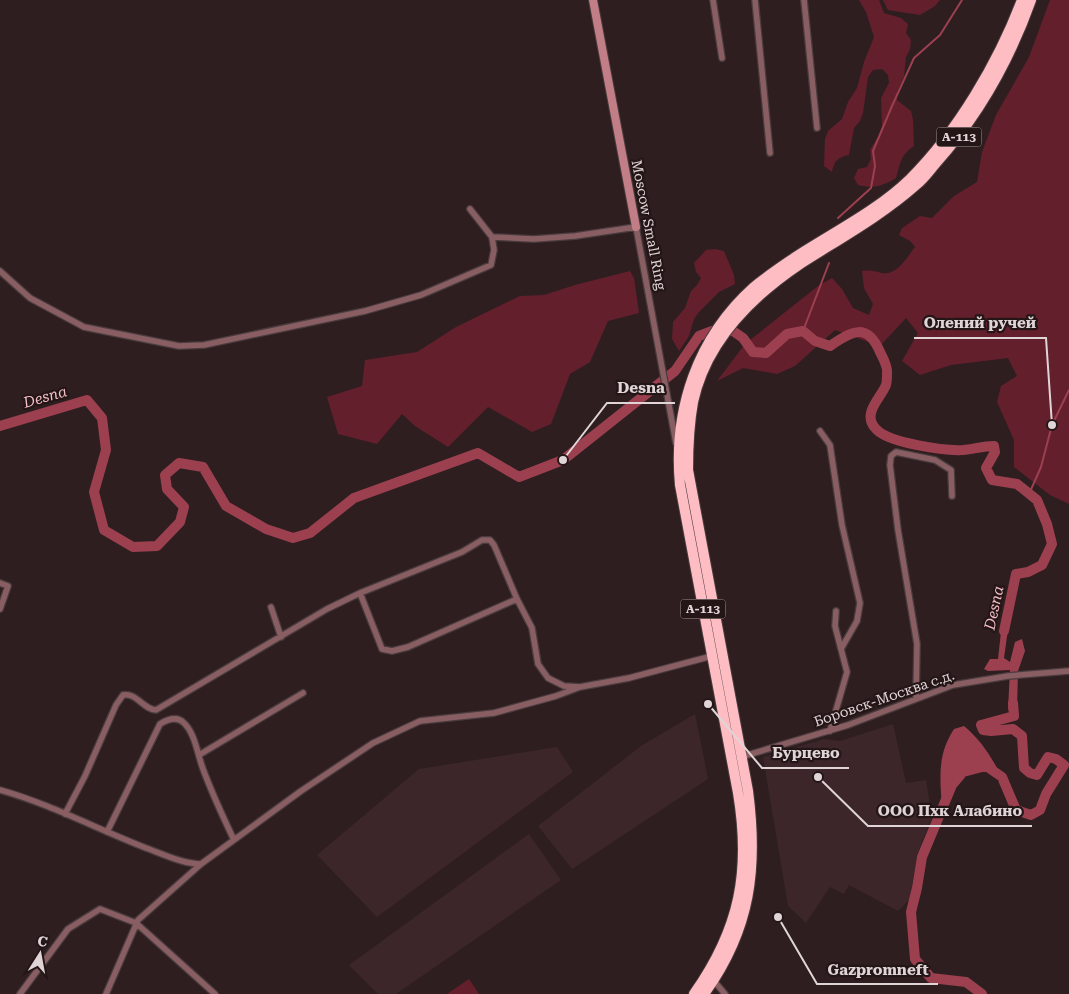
<svg xmlns="http://www.w3.org/2000/svg" width="1069" height="994" viewBox="0 0 1069 994" font-family="'Roboto Serif',serif">
<rect width="100%" height="100%" fill="#2e1e20"/>
<!-- built -->
<path fill="#3c2629" d="M695 714 708 779 572 869 538 826 641 746Z
M893 724 906 783 926 780 932 817 917 855 910 899 898 911 849 885 844 894 830 887 806 923 788 906 763 757 824 739 840 741Z
M557 747 573 772 377 917 317 855 419 769Z
M529 834 561 880 396 994H378L349 965Z"/>
<!-- green -->
<path fill="#641f2d" d="M859 0H879L884 13 901 18 908 24 906 33 911 40 910 49 906 57 904 76 897 92V100L911 111 913 120 914 146C901 154 900 164 896 178 883 186 873 189 858 185L854 178 858 169 867 167 871 159 870 150 879 135 882 126 881 98 889 83 888 75 882 69 873 70 868 77 863 113 860 121 854 128 849 155C838 157 834 161 832 172L824 166 825 139 828 131 842 119 848 102 857 88 864 62 874 37 866 12Z
M883 0H940L935 6 920 15 888 10Z
M1050 0H1069V504L1050 495 1014 467V440L997 402 1001 386 1017 376 1008 358 951 365 920 375 902 361 918 333 906 318 880 346 835 330 795 366 777 374 743 368 717 381 745 344 818 286 832 278 842 289 853 308 869 315 873 304 864 288 862 271C871 270 874 271 882 273 897 276 907 257 915 247L910 241 899 235 902 228 920 216 932 218 954 196 977 182 982 152 996 115 1029 57Z
M715 249 724 251 734 275 735 284 719 292 699 312 694 319 689 336 679 351 672 339 673 322 685 308 691 291 697 285 701 278 696 272 694 263 706 250Z
M630 271 634 278 639 313 608 321 590 362 570 374 551 424 532 432 488 407 448 447 415 426 402 414 377 444 338 434 327 397 362 386 365 360 417 352 456 327 520 296 544 295 575 285Z
M469 979 479 994H447Z"/>
<!-- water -->
<path fill="#9c4050" d="M1006 620 1009 622 1004 658 1010 662 1015 642 1022 639 1025 651 1018 671 1017 710 1014 716 1008 709 1010 670 988 671 984 669 990 659H998L1002 623Z
M964 726C982 741 992 758 1003 779L986 766 963 772 952 785 942 808C940 778 937 755 954 729Z"/>
<g fill="none" stroke-linecap="round" stroke-linejoin="round">
<!-- stream -->
<path stroke="#9c4050" stroke-width="2" d="M838 218 871 188 875 166 873 151 892 106 914 58 940 35 962 0
M803 331 829 263
M1029 494 1041 467 1052 425 1069 390"/>
<!-- river -->
<path stroke="#9c4050" stroke-width="10" d="M0 426 87 400 102 418 106 450 94 492 104 530 133 547 157 546 180 522 184 507 167 489 165 475 179 463 203 467 226 506 266 529 293 538 310 533 354 498 478 453 519 477 563 460 675 371 699 336 712 331H733L743 338 753 352 766 353 787 334 803 331 815 341 830 346C852 331 867 322 880 352 883 358 888 367 887 373 887 377 887 382 886 385 881 398 861 414 876 429 888 443 945 451 963 450 974 449 983 446 994 446L995 452 986 468 992 480 1017 484 1037 500 1047 524 1052 544 1042 565 1028 572 1016 574 1004 631
M982 994 966 982 931 978 915 959 911 912 917 888 922 857 952 785 963 772 986 766 1002 777 1016 810 1031 815 1040 810 1046 794 1064 765 1056 759 1048 757 1037 775 1030 773 1024 768 1022 736 1013 729 991 731 983 730 981 725 1014 716 1013 703"/>
<defs>
<path id="street" d="M713 0 722 58
M755 0 770 153
M804 0 817 128
M470 209 492 237 534 239 575 236 636 227 676 443
M0 271 30 298 84 327 179 346 204 345 365 311 421 295 491 265 494 250 492 237
M820 431 830 445 842 525 860 603 857 621 841 649
M0 583 8 586 0 609
M360 593 382 649 392 651 408 647 517 599
M271 607 281 637
M916 699 917 644 898 530 890 465 891 456 896 452 935 460 951 470 952 496
M830 731 847 672 835 626 836 611
M199 755 303 693
M741 757 848 725 953 685 1008 676 1069 671
M0 790C50 804 97 829 146 848 163 854 183 864 201 864
M65 814 85 776 116 705 123 695C136 692 144 710 156 710L327 609 360 593 462 552 482 540H490L494 545 517 599 532 628 538 664 548 678 564 686 580 687
M107 832 160 724C168 719 177 716 184 723 195 733 198 756 203 769 212 793 223 817 234 840
M714 981 725 994
M20 994 68 929 100 909 136 923 215 994
M106 994 138 920 201 864 301 791 373 743 420 721 494 713 556 696 580 687 629 678 712 656"/>
<path id="secondary" d="M593 0 636 227"/>
<path id="highway" d="M694 994C740 929 751 871 738 793L680 485C673 410 697 338 754 287 766 277 781 267 794 258 832 233 877 211 910 179 958 131 998 63 1022 0
M704 994C751 929 758 868 748 791L688 470C688 447 689 424 693 402 706 342 751 297 800 264 839 239 881 216 916 185 924 179 930 170 936 163 978 116 1010 59 1031 0"/>
</defs>
<!-- street casing -->
<use href="#street" stroke="#4a3b3d" stroke-width="8"/>
<!-- secondary casing -->
<use href="#secondary" stroke="#4a3b3d" stroke-width="10"/>
<!-- highway casing -->
<use href="#highway" stroke="#4a3b3d" stroke-width="12"/>
<!-- street -->
<use href="#street" stroke="#885e63" stroke-width="5.5"/>
<!-- secondary -->
<use href="#secondary" stroke="#c17e86" stroke-width="8"/>
<!-- highway -->
<use href="#highway" stroke="#fdbdc3" stroke-width="10"/>
</g>
<g text-anchor="middle" dominant-baseline="central" stroke-width="4.5" stroke-linejoin="round" paint-order="stroke">
<!-- shield labels -->
<g fill="#241517" stroke="#a89b9d" stroke-width="1">
<rect x="936.5" y="127.5" width="45" height="19" rx="4"/>
<rect x="680.5" y="599.5" width="45" height="19" rx="4"/>
</g>
<g font-size="12" font-weight="bold" fill="#e0d5d6">
<text x="959" y="137">А-113</text>
<text x="703" y="609">А-113</text>
</g>
<!-- street labels -->
<g font-size="14" fill="#e0d5d6" stroke="#241517">
<text transform="translate(649 225) rotate(79)">Moscow Small Ring</text>
<text transform="translate(884 698) rotate(-19)">Боровск-Москва с.д.</text>
</g>
<!-- water labels -->
<g font-size="15" font-style="italic" fill="#f3bec4" stroke="#241517">
<text transform="translate(45 397) rotate(-16)">Desna</text>
<text transform="translate(994 608) rotate(-78)">Desna</text>
</g>
</g>
<!-- callouts -->
<path fill="none" stroke="#e0d5d6" stroke-width="2" d="M1052 425L1046 338H914M563 460L607 403H675M708 704L762 768H849M818 777L868 826H1032M778 917L817 984H938"/>
<g fill="#e0d5d6" stroke="#241517" stroke-width="2">
<circle cx="1052" cy="425" r="5"/>
<circle cx="563" cy="460" r="5"/>
<circle cx="708" cy="704" r="5"/>
<circle cx="818" cy="777" r="5"/>
<circle cx="778" cy="917" r="5"/>
</g>
<g font-size="15" text-anchor="middle" font-weight="bold" fill="#e0d5d6" stroke="#241517" stroke-width="4.5" stroke-linejoin="round" paint-order="stroke">
<text x="980" y="328">Олений ручей</text>
<text x="641" y="393">Desna</text>
<text x="806" y="758">Бурцево</text>
<text x="950" y="816">ООО Пхк Алабино</text>
<text x="878" y="975">Gazpromneft</text>
</g>
<!-- north arrow -->
<g transform="translate(40 954) rotate(11)" stroke="#241517" stroke-width="4" paint-order="stroke">
<path d="M0-4L9 19L0 12L-9 19Z" fill="#e0d5d6"/>
<text y="-8" font-size="14" font-weight="bold" text-anchor="middle" fill="#e0d5d6">С</text>
</g>
</svg>
